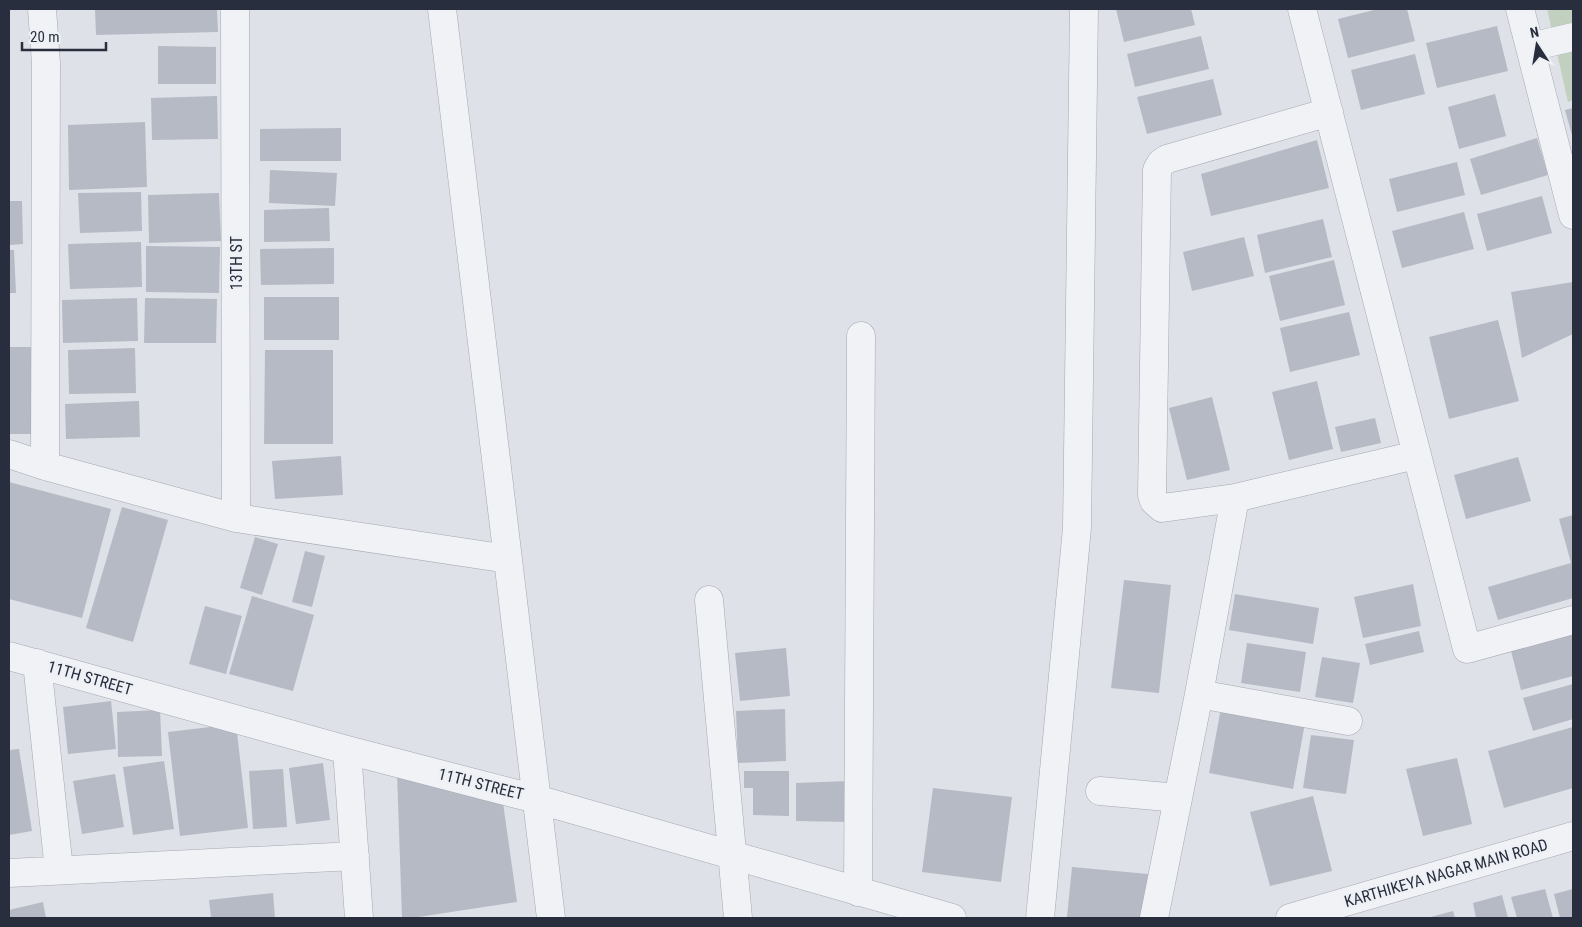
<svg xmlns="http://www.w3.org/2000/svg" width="1582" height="927" viewBox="0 0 1582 927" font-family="'Roboto Condensed',sans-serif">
<rect width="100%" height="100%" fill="#dee1e7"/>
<!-- green -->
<path fill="#c2d1bf" d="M1547 9H1573V100L1568 102Z"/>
<!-- building -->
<path fill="#b5bac4" d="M95 9H217L218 32 96 35Z
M1116 9H1191L1195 25 1124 42Z
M1378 9H1407L1415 41 1348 58 1338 19Z
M1497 26 1508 71 1437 88 1426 43Z
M1201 36 1209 69 1135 87 1127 54Z
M158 46 216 47V84H158Z
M1415 54 1425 94 1361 110 1351 70Z
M1213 79 1222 115 1147 134 1137 97Z
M1495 94 1506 136 1459 149 1448 107Z
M217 96 218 139 152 140 151 98Z
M1573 108V139L1565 110Z
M145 122 147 187 69 190 68 125Z
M341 128V161H260V129Z
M1537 138 1548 175 1481 195 1470 159Z
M1317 140 1329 188 1211 216 1201 174Z
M1457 162 1465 195 1397 212 1389 179Z
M270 170 337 173 335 206 269 203Z
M141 192 142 231 80 233 78 193Z
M219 193 221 241 149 243 148 195Z
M1542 196 1552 233 1487 251 1477 214Z
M9 201H22L23 244 9 245Z
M329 208 330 241 264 242V210Z
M1464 212 1474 249 1402 268 1392 231Z
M1323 219 1332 257 1265 273 1257 235Z
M1244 237 1254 276 1192 291 1183 252Z
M141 242 142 287 70 289 68 244Z
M146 246 220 247 219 293 146 292Z
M334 248V284L261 285 260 249Z
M9 250H14L16 293H9Z
M1334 260 1345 305 1280 321 1269 276Z
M1573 282V334L1522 358 1511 292Z
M264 297H339V340H264Z
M137 298 138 341 63 343 62 300Z
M145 298 217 299 216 343H144Z
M1349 312 1360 355 1290 372 1280 328Z
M1498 320 1519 401 1449 419 1429 337Z
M9 347H31L33 434H9Z
M135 348 136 393 69 394 68 350Z
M265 350H333V444H264Z
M1317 381 1333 449 1289 460 1272 392Z
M1212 397 1230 470 1187 480 1169 408Z
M139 401 140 437 66 439 65 404Z
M1375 418 1381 443 1341 452 1335 427Z
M341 456 343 495 275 499 272 461Z
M1518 457 1531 501 1466 519 1454 475Z
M9 482 111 509 82 618 9 599Z
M122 507 168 520 133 642 86 628Z
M1573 515V598L1498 620 1488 587 1571 563 1559 519Z
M255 537 278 544 262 595 240 588Z
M305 551 325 556 312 607 292 602Z
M1124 580 1171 585 1159 693 1111 688Z
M1413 584 1421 626 1363 638 1354 597Z
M1235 594 1319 608 1313 644 1229 630Z
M252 596 314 615 293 691 229 674Z
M205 606 242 616 226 674 189 664Z
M1419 631 1424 652 1370 665 1365 644Z
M1573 634V676L1521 690 1511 651Z
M1247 643 1306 652 1300 692 1241 683Z
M786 648 790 696 740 701 735 653Z
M1322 657 1360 663 1353 703 1315 697Z
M1573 684V719L1533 731 1523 698Z
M111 701 116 749 68 754 63 707Z
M1221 708 1305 723 1293 789 1209 773Z
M785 709 786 761 738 763 736 711Z
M160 710 162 756 118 757 117 712Z
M236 724 248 828 180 836 168 732Z
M1573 727V788L1504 808 1488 751Z
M1311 735 1354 740 1346 794 1303 788Z
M19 749 32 831 9 835V750Z
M1457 758 1472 824 1423 836 1406 769Z
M164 761 174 829 133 835 123 767Z
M323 763 330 820 296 824 289 768Z
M283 769 287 827 253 829 249 771Z
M744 771H789V816L753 815V788H744Z
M397 772 503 803 517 902 412 918H402Z
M115 774 124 827 82 834 73 781Z
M849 781 850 822 796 821V783Z
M933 788 1012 797 1001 882 922 872Z
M1313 796 1332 871 1270 886 1250 812Z
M1072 867 1148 874 1143 918 1067 917Z
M1545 889 1553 918H1517L1511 897Z
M1573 889V918H1560L1554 894Z
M273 893 275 918H211L209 900Z
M1502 895 1508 918H1476L1473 903Z
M43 902 46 918H9V910Z
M1453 911 1455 918H1427Z"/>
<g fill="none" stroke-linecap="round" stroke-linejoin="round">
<defs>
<path id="minor" d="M42 9 46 63 45 466
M235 9 236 518
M442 9 551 918
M1302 9 1467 649 1573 620
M1520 9 1573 215
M1530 47 1573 37
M1329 112 1167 159 1161 163 1157 170 1152 495 1154 501 1162 508 1235 498 1416 455
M9 454 45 466 236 518 508 559
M709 600 738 918
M9 656 347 750 536 799 952 918
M37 663 59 870
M1199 694 1348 721
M347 750 359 918
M1100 791 1178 798
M9 873 355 856
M858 892 861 336
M1040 918 1077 528 1084 9
M1154 918 1199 694 1235 498
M1290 918 1573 836"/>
</defs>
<!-- minor casing -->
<use href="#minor" stroke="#a4a8b1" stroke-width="29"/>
<!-- minor -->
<use href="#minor" stroke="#f0f2f6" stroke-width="28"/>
</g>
<g text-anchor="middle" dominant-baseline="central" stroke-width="4.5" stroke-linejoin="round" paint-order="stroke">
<!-- street labels -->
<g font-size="16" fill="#282e3d" stroke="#edf0f5">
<text transform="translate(236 263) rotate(-90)">13TH ST</text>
<text transform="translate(90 678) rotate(16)">11TH STREET</text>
<text transform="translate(481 784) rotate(14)">11TH STREET</text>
<text transform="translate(1446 873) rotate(-16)">KARTHIKEYA NAGAR MAIN ROAD</text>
</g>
</g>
<!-- border -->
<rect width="1582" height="927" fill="none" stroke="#282e3d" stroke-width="20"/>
<!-- north arrow -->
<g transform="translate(1537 45) rotate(348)" stroke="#edf0f5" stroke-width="4" paint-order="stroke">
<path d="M0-4L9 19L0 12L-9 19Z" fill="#282e3d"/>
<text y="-8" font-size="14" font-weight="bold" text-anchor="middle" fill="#282e3d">N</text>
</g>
<!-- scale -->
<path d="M22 42v8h84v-8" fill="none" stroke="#282e3d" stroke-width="2.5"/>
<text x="30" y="42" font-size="15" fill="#282e3d" stroke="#edf0f5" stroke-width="4" paint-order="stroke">20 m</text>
</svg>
